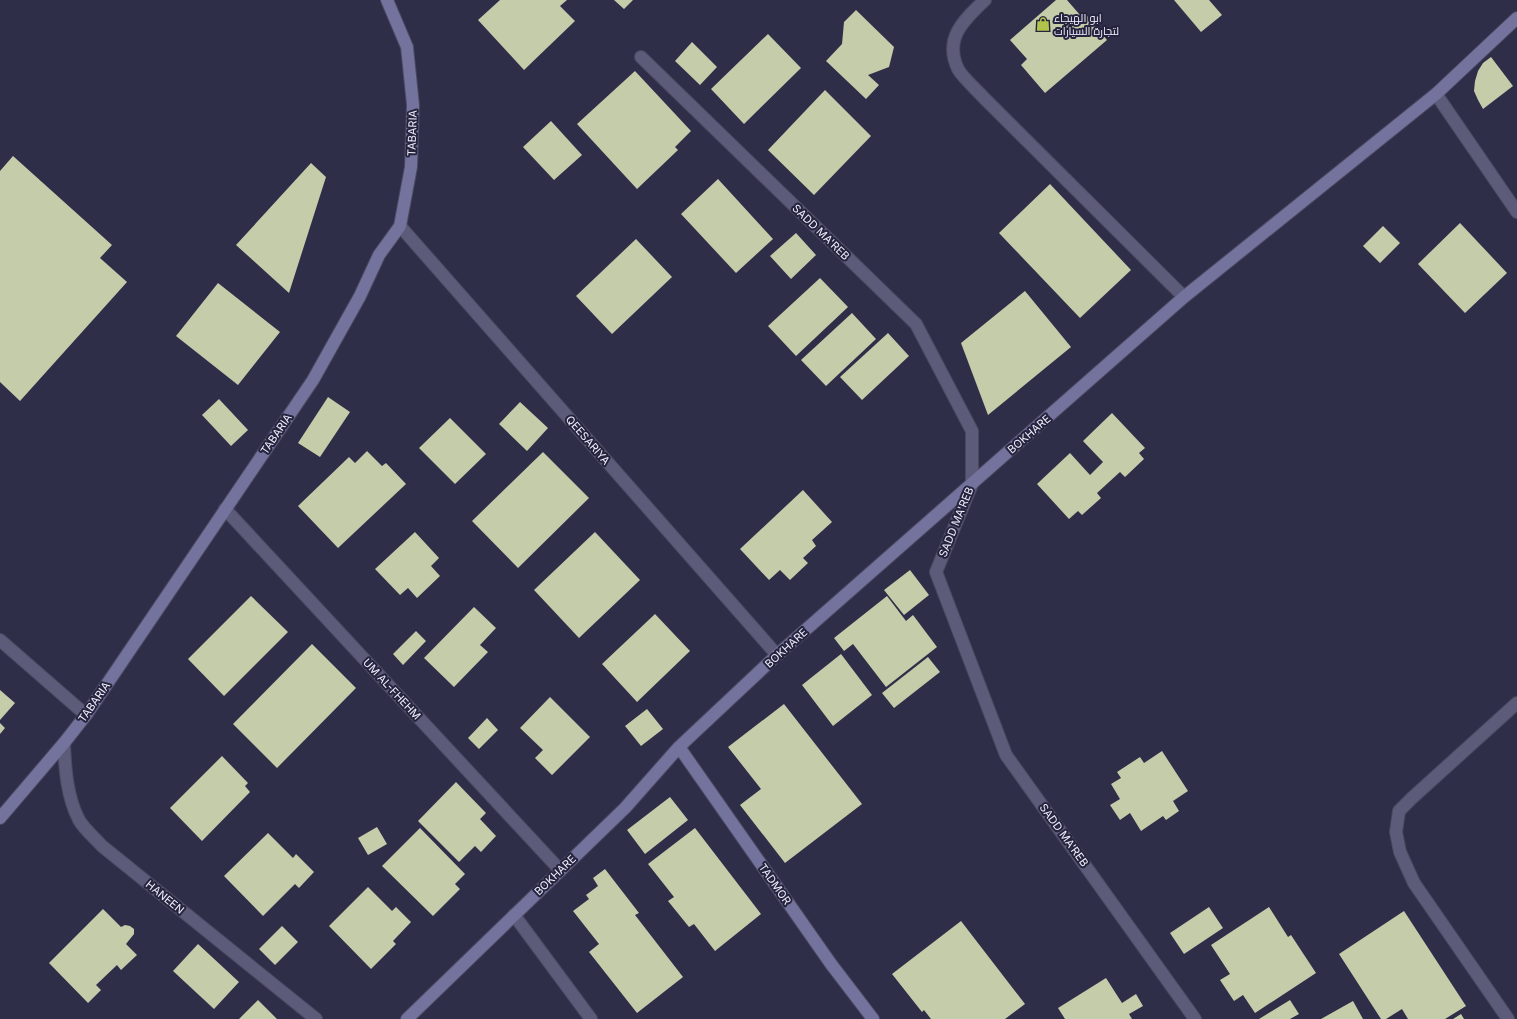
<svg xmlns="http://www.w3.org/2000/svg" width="1517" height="1019" viewBox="0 0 1517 1019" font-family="Inter,Cairo,sans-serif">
<rect width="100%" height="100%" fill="#2f2e49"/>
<!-- building -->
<path fill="#c5cca9" d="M500 0H567L560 6 575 21 524 70 478 20Z
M614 0H633L624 9Z
M1056 0H1067L1080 15 1084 12 1107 40 1045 93 1021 65 1027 59 1010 40Z
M1174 0H1209L1222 15 1201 32Z
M856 10 894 47 889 67 868 75 879 85 866 99 826 61 842 44 844 22Z
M768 34 801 68 744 124 711 89Z
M692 42 717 67 700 85 675 61Z
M1491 57 1513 86 1483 109 1478 100 1474 91 1475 81 1478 71 1483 63Z
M635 71 691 131 675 147 678 150 637 189 577 124Z
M825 90 871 136 814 195 768 150Z
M551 121 582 155 554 180 523 147Z
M13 156 112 245 100 258 127 282 20 401 0 382V171Z
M311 163 326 177 289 293 236 245Z
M718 179 773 239 736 273 681 214Z
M1050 184 1131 270 1080 318 999 233Z
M1460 223 1507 273 1465 313 1418 264Z
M1383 226 1400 243 1380 263 1363 246Z
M796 233 816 255 791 279 770 256Z
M636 239 672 277 612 334 576 296Z
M820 278 848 307 796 356 768 326Z
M218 283 280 332 238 385 176 336Z
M1025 291 1071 347 988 415 961 343Z
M852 313 876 339 826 386 801 360Z
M888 333 909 356 862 400 840 377Z
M328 397 350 412 320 457 298 443Z
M219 399 248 430 231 446 202 415Z
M520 402 548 428 527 451 499 424Z
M1112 413 1145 448 1139 453 1144 459 1125 477 1120 472 1097 493 1101 498 1082 515 1078 511 1069 519 1037 484 1070 453 1090 475 1103 462 1083 441Z
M450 418 486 454 455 484 419 448Z
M367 451 382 466 386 463 406 484 338 548 298 506 349 457 355 463Z
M543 452 589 498 518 568 472 521Z
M803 490 832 522 812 540 816 546 803 558 808 563 790 580 780 570 769 580 740 549Z
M415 532 439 558 431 566 440 576 417 598 408 588 400 595 375 569Z
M595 532 640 580 579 638 534 590Z
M910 570 929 595 904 615 884 590Z
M251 596 288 632 224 696 188 659Z
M887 596 906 621 913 615 937 647 886 687 853 644 844 651 834 638Z
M474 607 496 628 480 645 488 652 454 687 424 658Z
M655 614 690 651 637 702 602 664Z
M416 631 426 641 403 665 393 654Z
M312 644 356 688 277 768 233 724Z
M841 654 872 695 833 726 802 685Z
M928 657 940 672 894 708 882 693Z
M0 690 15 703 0 720Z
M550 697 590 737 552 775 535 758 543 750 520 728Z
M784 704 862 804 785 863 740 805 761 789 728 747Z
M647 709 663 729 641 746 625 726Z
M487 718 498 730 479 749 468 738Z
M0 723 5 728 0 734Z
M1162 751 1188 791 1173 801 1179 811 1166 820 1163 816 1141 831 1130 813 1120 820 1110 805 1120 799 1111 784 1121 778 1117 772 1140 757 1144 763Z
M222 756 248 783 245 786 250 792 202 841 170 808Z
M456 782 486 813 480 819 496 836 481 852 475 846 459 862 418 821Z
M670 797 688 820 645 854 627 830Z
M377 827 387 844 368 855 358 838Z
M420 828 465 874 455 884 460 889 433 916 382 866Z
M695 828 761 914 715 951 694 924 689 927 668 901 674 897 648 864Z
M268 833 293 858 296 854 314 872 299 888 295 884 263 916 224 876Z
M605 869 639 913 635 915 683 977 637 1013 589 952 599 944 573 911 589 899 586 895 598 886 593 878Z
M368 887 392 911 396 907 411 922 393 941 396 944 371 969 329 926Z
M1209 907 1223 928 1184 954 1170 933Z
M1269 907 1288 937 1291 935 1316 973 1255 1013 1243 995 1234 1001 1220 980 1230 974 1211 945Z
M103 909 121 927 125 925 130 926 134 929V934L126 944 137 955 121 970 117 965 96 985 101 990 88 1003 49 963Z
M1404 911 1466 1006 1445 1019H1408L1402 1009 1386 1019H1381L1339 954Z
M961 921 1025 1004 1005 1019H931L924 1010 922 1012 892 974Z
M282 926 298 942 275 965 259 949Z
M198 944 239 982 214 1009 173 971Z
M1106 978 1122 1003 1136 994 1143 1006 1129 1014 1132 1019H1065L1058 1008Z
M258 1000 277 1019H239Z
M1290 1000 1299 1014 1290 1019H1259Z
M1353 1001 1363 1019H1321Z
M1461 1014 1464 1019H1453Z"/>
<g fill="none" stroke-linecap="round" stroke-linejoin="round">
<defs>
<path id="street" d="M985 0C965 19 943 38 958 69 962 77 978 91 985 99L1184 297
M641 57 916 324 972 431V484L936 572 1006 755 1195 1019
M1436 94 1517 212
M400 226 777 655
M225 509 560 870
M0 640 86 715
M64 743C65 769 67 797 79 820 84 829 95 838 102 846L316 1019
M514 915 591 1019
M1508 1019 1414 883 1400 852 1396 832 1399 811 1412 798 1517 703"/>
<path id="secondary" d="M679 747 831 964 873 1019
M0 818 64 743 86 715 313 380 360 296 379 255 400 226 411 167 413 105 407 47 387 0
M407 1019 625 808 679 747 777 655 1184 297 1436 94 1517 18"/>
</defs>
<!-- street casing -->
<use href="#street" stroke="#4b4960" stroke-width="14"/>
<!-- secondary casing -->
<use href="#secondary" stroke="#4b4960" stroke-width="14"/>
<!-- street -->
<use href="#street" stroke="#5c5c7a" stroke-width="12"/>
<!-- secondary -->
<use href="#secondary" stroke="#74739d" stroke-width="12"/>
</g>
<!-- icons -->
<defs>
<symbol id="shop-bare" viewBox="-9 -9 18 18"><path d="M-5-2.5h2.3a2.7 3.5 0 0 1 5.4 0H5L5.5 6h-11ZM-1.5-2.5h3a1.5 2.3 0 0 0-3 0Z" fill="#b2c34c" stroke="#25243e" stroke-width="2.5" paint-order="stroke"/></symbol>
</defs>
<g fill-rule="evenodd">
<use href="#shop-bare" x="1033" y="14" width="20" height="20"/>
</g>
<g text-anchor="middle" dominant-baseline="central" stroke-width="4" stroke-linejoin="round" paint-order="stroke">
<!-- poi labels -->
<g font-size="11" fill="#efeffe" stroke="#25243e" text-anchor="start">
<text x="1054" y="18">ابو الهيجاء<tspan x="1054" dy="13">لتجارة السيارات</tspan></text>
</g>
<!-- street labels -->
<g font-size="11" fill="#efeffe" stroke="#25243e">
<text transform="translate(412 133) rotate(-88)">TABARIA</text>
<text transform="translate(821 232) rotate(44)">SADD MA'REB</text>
<text transform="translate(276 434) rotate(-56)">TABARIA</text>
<text transform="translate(1029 434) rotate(-41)">BOKHARE</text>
<text transform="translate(588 440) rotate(49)">QEESARIYA</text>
<text transform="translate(956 522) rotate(-68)">SADD MA'REB</text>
<text transform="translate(786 648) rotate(-42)">BOKHARE</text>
<text transform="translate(392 689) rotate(47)">UM AL-FHEHM</text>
<text transform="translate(94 702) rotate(-55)">TABARIA</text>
<text transform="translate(1064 835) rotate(54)">SADD MA'REB</text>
<text transform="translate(555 875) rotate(-44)">BOKHARE</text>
<text transform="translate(775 884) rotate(55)">TADMOR</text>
<text transform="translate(165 897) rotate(39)">HANEEN</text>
</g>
</g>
</svg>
